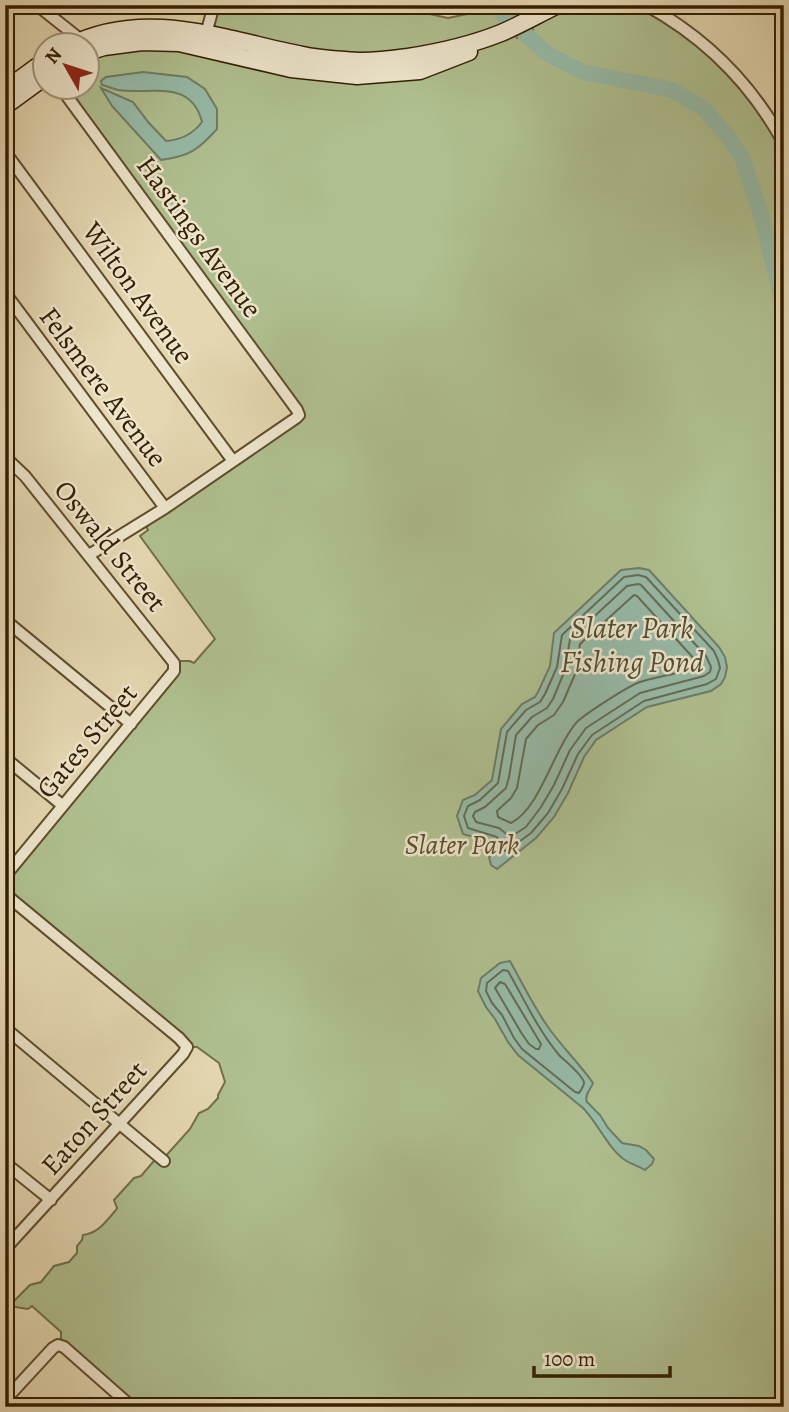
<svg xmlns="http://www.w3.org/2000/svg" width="789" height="1412" viewBox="0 0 789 1412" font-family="Alegreya,serif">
<rect width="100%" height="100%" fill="#e4d7b1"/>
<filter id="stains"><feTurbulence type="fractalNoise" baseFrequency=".00286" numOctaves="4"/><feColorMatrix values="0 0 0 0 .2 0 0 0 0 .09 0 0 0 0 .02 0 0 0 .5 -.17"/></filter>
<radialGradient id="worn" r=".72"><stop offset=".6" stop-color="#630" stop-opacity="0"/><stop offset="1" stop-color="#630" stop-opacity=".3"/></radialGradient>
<!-- green -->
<path fill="#afbf8f" stroke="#726e48" stroke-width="2" d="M207 5H387L448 18 477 12 495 11 508 18 517 38 533 30 530 20 562 5H582L583 7 595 5 623 14 632 5H643L708 46 784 141V1407H132L61 1345V1332L32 1306 28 1309 9 1306 30 1285 41 1282 54 1266 69 1262 77 1253V1246L82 1240 83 1235C99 1233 106 1221 116 1210L117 1208 114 1200 134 1178 141 1176 159 1155 164 1158 190 1129 199 1113 208 1109 218 1098V1095L225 1082 219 1063 197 1047H190L5 891V879L176 661H190L194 663 215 639 140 536 148 530 143 521 298 419 64 88H88V58L207 33Z"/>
<!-- water -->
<path fill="#96baa7" stroke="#6f7c64" stroke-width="2" d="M143 72 187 77 205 89 217 109V129C198 150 190 156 161 160L112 106 101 88 133 102 149 123 166 141C180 140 193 134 202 122 191 78 150 95 118 90 113 89 108 86 102 85L101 81 106 77Z
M639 568 649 570 719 647 725 657 727 667 725 677 721 684 711 691 647 707 596 740 584 757 568 793 554 817 536 838 497 869 491 865 489 857 496 851 494 843 463 834 457 816 463 800 475 795 492 780 501 729 522 704 535 697 539 690 550 666 554 633 621 570Z
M510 961C522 983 534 1007 548 1027 562 1047 579 1063 593 1083 591 1089 584 1095 587 1102L600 1115 608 1128 622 1143 639 1146 646 1150 654 1159 652 1164 645 1170C638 1166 631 1164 625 1160 610 1151 597 1122 583 1108L518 1055 508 1042 495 1019 486 1007 478 991 481 978 500 963Z"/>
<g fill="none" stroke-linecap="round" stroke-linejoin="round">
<!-- shore -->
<path stroke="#656c54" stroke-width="2" d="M638 575 646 577 714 651 718 660 720 668 716 679 707 684 644 701 592 735 578 754 562 789 548 813 531 833 508 850 505 851 497 837 468 828 464 816 468 806 480 800 498 783 507 732 526 710 540 702 545 694 557 667 562 635 624 577Z
M638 584 641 585 706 656 711 667 710 672 704 676 640 693 586 728 570 750 554 785 541 807 526 827 512 836H509L499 828 476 822 473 816 475 812 485 807 506 788 509 777 516 735 532 717 547 708 553 699 565 670 570 639 627 586Z
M634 595 637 596 697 662 698 666C680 674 659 676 640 682 630 685 583 715 576 723 554 748 540 809 511 823L498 817 497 811 511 798 517 788 526 739 538 725 554 715 563 702 576 672 580 644Z
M503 970 508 971C524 999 538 1030 559 1055 564 1060 584 1076 584 1083 584 1086 580 1091 579 1093L575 1092 522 1049 514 1038 502 1015 492 1003 486 991 487 983Z
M500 982 505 984 541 1044 539 1049H536L529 1044 522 1034 495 988Z"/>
<!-- river -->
<path stroke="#96baa7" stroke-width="16" d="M493 5 548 54 583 72 672 90 703 108 726 134 742 157 763 221 784 308"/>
<defs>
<path id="minor" d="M37 5 81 40
M646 5C706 38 752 84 784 144
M206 34 212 12 208 5
M61 88 297 410 299 415 296 418 165 508 89 555
M5 152 233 461
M5 293 165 508
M5 457 25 476 174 663V671L5 876
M5 620 131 724
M5 758 62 805
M5 894 179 1038 187 1047 183 1054 5 1249
M5 1028 164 1161
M5 1163 51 1200
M5 1400 53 1348 58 1345 64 1347 132 1407"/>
<path id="secondary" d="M69 46C146 7 225 40 303 55 321 59 342 60 361 61 377 61 393 59 408 57 440 52 471 45 501 33 520 25 539 14 558 5
M88 52 104 47 142 42 179 43 291 69 357 76 420 71 469 52
M5 90 46 60
M5 106 46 76"/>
</defs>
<!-- minor casing -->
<use href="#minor" stroke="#604c2c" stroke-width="14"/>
<!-- secondary casing -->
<use href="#secondary" stroke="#341e00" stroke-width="19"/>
<!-- minor -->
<use href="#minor" stroke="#ede5cc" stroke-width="10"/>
<!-- secondary -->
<use href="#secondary" stroke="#ede5cc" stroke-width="16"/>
</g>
<g text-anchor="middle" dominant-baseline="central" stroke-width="5" stroke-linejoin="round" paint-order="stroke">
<!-- street labels -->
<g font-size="28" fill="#341e00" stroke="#ede5cc">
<text transform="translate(199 237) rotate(54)">Hastings Avenue</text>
<text transform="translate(138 293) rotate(54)">Wilton Avenue</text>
<text transform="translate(103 387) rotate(53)">Felsmere Avenue</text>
<text transform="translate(110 546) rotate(51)">Oswald Street</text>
<text transform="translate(87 741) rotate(-50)">Gates Street</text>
<text transform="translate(94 1118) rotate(-48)">Eaton Street</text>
</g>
<!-- park labels -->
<g font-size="28" font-style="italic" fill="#594e2b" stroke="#ede5cc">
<text x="462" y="845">Slater Park</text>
</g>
<!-- water labels -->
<g font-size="30" font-style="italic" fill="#514d32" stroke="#ede5cc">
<text x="632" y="628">Slater Park<tspan x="632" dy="34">Fishing Pond</tspan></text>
</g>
</g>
<!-- margin -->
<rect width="789" height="1412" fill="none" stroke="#e4d7b1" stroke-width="28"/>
<rect x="7" y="7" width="775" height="1398" fill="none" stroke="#341e00" stroke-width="3.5"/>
<rect x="14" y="14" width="761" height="1384" fill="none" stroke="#341e00" stroke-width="2"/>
<!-- north arrow -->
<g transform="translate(66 66) rotate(309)"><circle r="33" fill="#ede5cc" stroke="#a3957a" stroke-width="2"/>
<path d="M0-5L12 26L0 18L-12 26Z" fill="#8f2418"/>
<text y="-10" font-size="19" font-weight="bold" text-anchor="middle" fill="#341e00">N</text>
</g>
<!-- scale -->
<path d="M534 1366v10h136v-10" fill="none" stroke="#341e00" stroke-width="3.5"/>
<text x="544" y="1366" font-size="21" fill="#341e00" stroke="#ede5cc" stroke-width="5" paint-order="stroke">100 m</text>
<rect width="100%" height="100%" filter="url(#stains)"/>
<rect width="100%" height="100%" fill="url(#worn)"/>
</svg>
